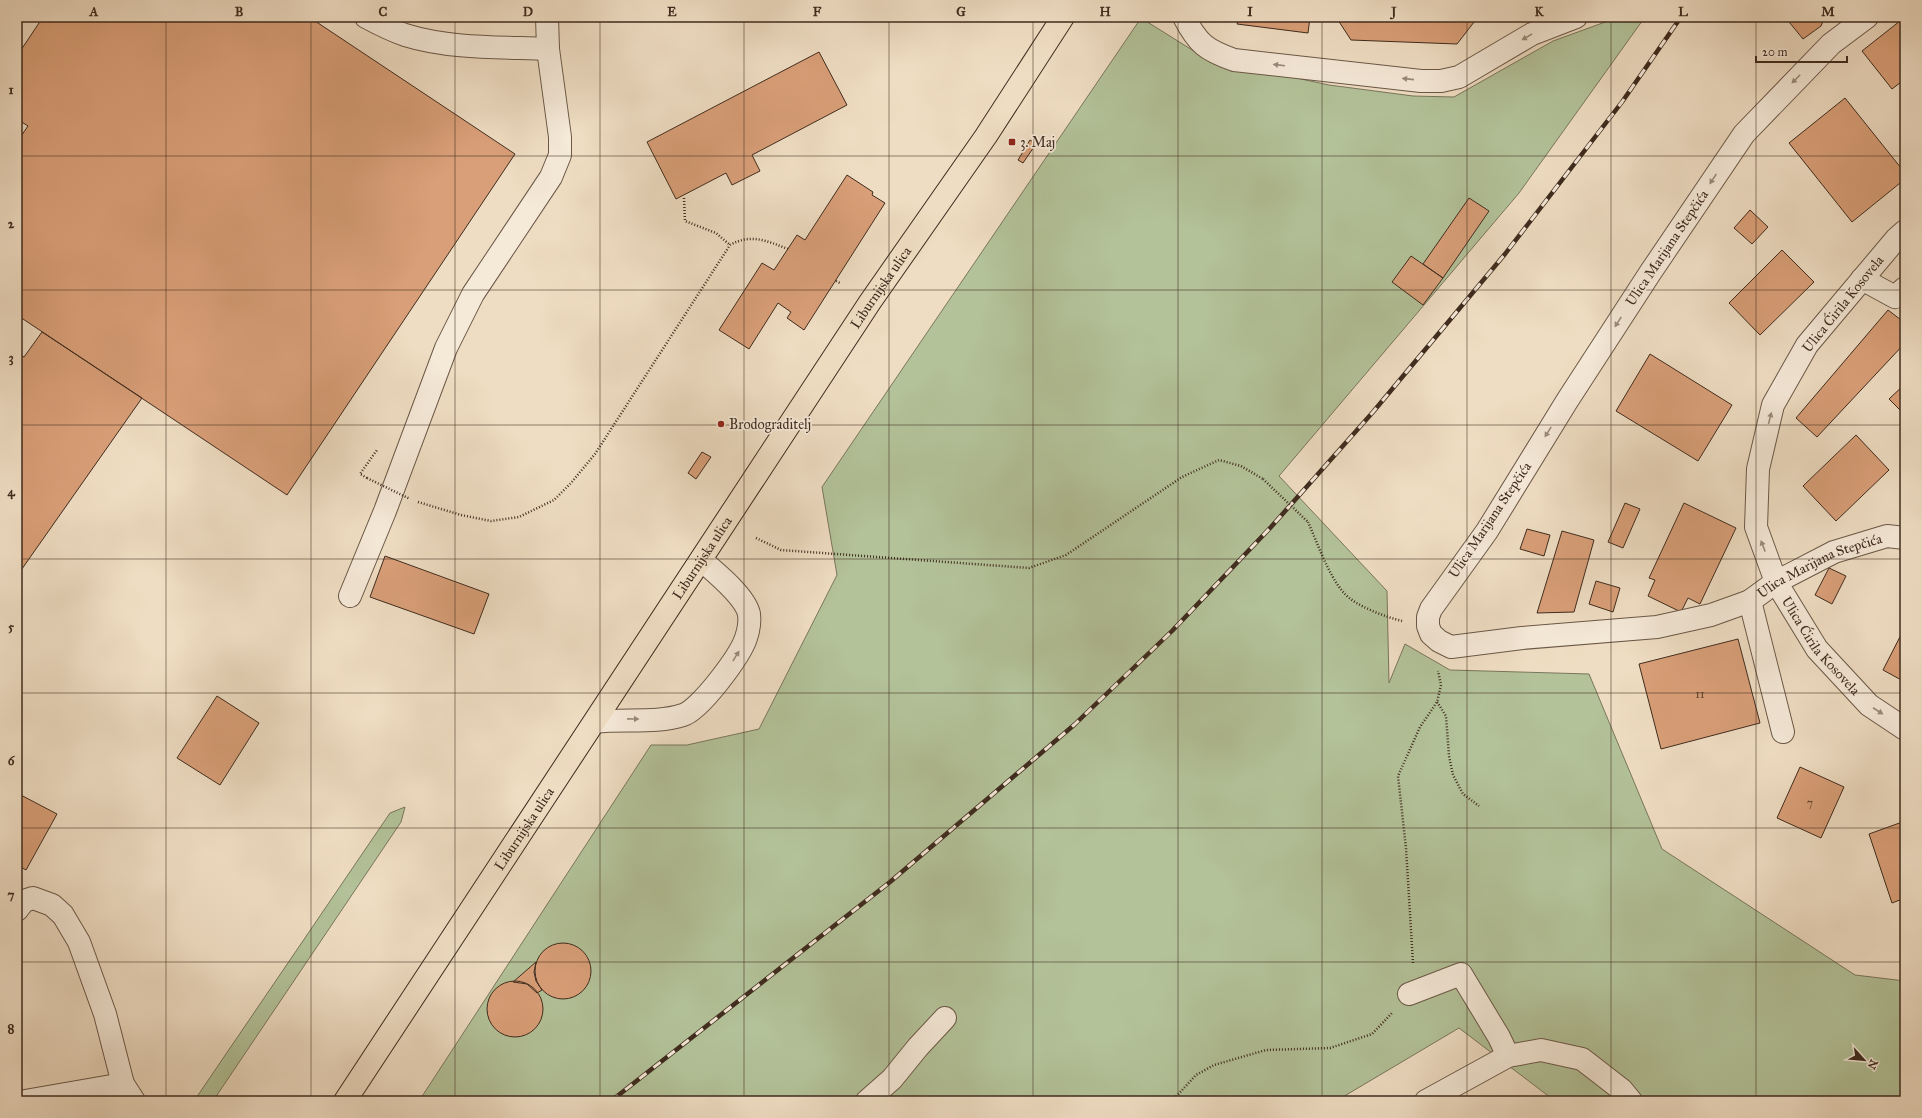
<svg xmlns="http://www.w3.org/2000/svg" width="1922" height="1118" viewBox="0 0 1922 1118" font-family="'IM FELL Great Primer',serif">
<rect width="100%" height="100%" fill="#efddc3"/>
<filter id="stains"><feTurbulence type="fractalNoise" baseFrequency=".005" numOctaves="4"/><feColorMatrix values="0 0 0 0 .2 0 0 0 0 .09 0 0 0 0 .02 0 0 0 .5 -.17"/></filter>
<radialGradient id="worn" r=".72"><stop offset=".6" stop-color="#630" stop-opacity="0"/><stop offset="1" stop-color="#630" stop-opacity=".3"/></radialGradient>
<!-- green -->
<path fill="#b3c299" stroke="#79765c" d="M1619 17H1645L1519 193 1279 476 1387 591 1389 683 1405 644 1450 670 1589 674 1662 849 1855 975 1905 981V1101H1555L1459 1028 1336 1101H419L651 745H687L759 729 837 575 822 487 1141 18 1197 53 1222 62 1329 85 1413 96 1454 97 1553 41Z
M405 807 401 822 213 1101H194L390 813Z"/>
<!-- building -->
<path fill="#d99f78" stroke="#3f2b1e" d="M43 17H309L515 154 287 495 17 315V142L28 126 17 119V56Z
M1239 17H1310L1308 33 1237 24Z
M1336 17H1478L1457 44 1351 40Z
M1785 17H1825L1821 26 1803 39Z
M1905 17V79L1892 89 1862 51Z
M819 52 847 105 752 155 760 171 732 185 726 173 676 199 647 142Z
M1845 98 1905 173V179L1852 222 1789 143Z
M1030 140 1036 144 1023 163 1018 160Z
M847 175 873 192 872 195 885 203 804 330 787 318 791 312 778 303 749 349 719 330 762 263 774 270 797 235 805 240Z
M1469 198 1489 211 1443 278 1423 264Z
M1750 210 1768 227 1752 244 1734 228Z
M1782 250 1814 282 1760 335 1729 303Z
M1411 256 1443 278 1423 305 1392 282Z
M1888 310 1905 323V343L1817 437 1796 418Z
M42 332 142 398 17 576V353L24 357Z
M1650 354 1732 405 1698 461 1616 411Z
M1905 384V415L1889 399Z
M1856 435 1889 470 1836 521 1803 486Z
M702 452 711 457 696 479 688 473Z
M1625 503 1640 509 1623 548 1608 542Z
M1684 503 1736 528 1700 604 1688 598 1681 612 1648 596 1655 580 1649 578Z
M1527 529 1550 535 1544 556 1520 549Z
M1562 531 1594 540 1574 612 1537 613Z
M385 556 489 594 474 634 370 597Z
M1829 568 1846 576 1832 604 1815 595Z
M1596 581 1620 588 1613 612 1589 604Z
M1905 627V682L1883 670Z
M1738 639 1760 723 1661 749 1639 664Z
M217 696 259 723 220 785 177 758Z
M1800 767 1844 787 1821 838 1777 818Z
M17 793 57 814 26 870 17 865Z
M1905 821V898L1892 903 1869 834Z
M535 971a28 28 0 1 1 56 0a28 28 0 1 1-56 0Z
M536 962 534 972 536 981 542 990 537 993 527 984 513 982Z
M487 1009a28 28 0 1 1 56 0a28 28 0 1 1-56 0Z"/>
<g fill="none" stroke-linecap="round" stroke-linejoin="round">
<defs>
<g id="minor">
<path d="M366 17C379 24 391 30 405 35 450 49 501 47 548 49"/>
<path d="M1184 17C1198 44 1206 50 1234 60L1421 81H1441L1459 77 1532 34 1576 17"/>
<path id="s1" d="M1867 17 1831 44 1744 134 1650 273 1567 401 1487 531 1431 609 1428 617V626L1431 634 1439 641 1451 647 1522 638 1657 627 1711 615 1750 601 1776 582 1834 552 1887 536 1905 538"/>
<path id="s2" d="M1905 231 1896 239 1807 345 1773 405 1758 469 1756 527 1776 582 1817 649 1869 705 1905 729"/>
<path d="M1862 279 1895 297 1905 288"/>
<path d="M350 596 385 511 446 348 473 294 551 177 560 155V137L548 49 547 17"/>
<path d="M1750 601 1783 732"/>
<path d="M595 722C622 718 656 724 683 715 700 710 740 656 746 638 748 632 750 621 749 614 745 596 715 572 701 560"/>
<path d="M17 910 24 901 33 898 52 905 63 915 79 942 105 1014 123 1084 134 1101"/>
<path d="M1409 994 1461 974 1499 1037 1508 1056"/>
<path d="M25 1101 123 1084"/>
<path d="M867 1101 892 1079 918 1047 945 1018"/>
<path d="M1426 1101 1508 1056 1541 1050 1582 1059 1622 1090 1631 1101"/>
</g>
<g id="major">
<path id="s3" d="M345 1101 870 302 986 136 1063 17"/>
</g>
</defs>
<!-- minor casing -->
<use href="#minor" stroke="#6b5847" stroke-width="24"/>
<!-- major casing -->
<use href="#major" stroke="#3f2b1e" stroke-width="24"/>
<!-- path -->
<path stroke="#3f2b1e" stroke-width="2.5" stroke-dasharray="1 2" stroke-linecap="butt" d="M684 198 685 221 716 233 730 245
M836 281 840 283
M367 478 360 474 377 450
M418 502 461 515 491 521 519 517 554 500 571 483 595 454 730 245C751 233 767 241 788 249
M1308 522C1318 544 1328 575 1344 593 1355 606 1386 617 1402 621
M756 538 781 550 1029 568 1066 555 1182 477 1219 460 1241 466 1263 479
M1437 702 1446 716 1449 756 1453 775 1463 794 1479 806
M1413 963 1406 848 1398 776 1420 727 1437 702 1441 685 1438 671
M1172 1101 1196 1075 1214 1065 1266 1050 1330 1048 1372 1034 1392 1013"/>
<!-- minor -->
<use href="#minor" stroke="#f5e9d8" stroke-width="22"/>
<!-- major -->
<use href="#major" stroke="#efddc3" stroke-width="22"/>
<defs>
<path id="rail" d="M611 1101 890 882 1074 725 1172 631 1271 527 1373 412 1505 254 1622 102 1681 17"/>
</defs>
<!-- rail casing -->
<use href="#rail" stroke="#3f2b1e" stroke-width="4.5"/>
<!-- rail -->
<use href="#rail" stroke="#f5e9d8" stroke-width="3" stroke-dasharray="9" stroke-linecap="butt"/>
<!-- path-bridge -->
<path stroke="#3f2b1e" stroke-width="2.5" stroke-dasharray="1 2" stroke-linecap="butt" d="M367 478 410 499
M1263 479 1308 522"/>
</g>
<!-- one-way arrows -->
<defs><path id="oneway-solid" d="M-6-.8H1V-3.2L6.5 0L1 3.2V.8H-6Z"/></defs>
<g fill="#9a8a7b">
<use href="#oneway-solid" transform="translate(1527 37) rotate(149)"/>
<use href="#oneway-solid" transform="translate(1279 65) rotate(-173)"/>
<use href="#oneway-solid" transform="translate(1408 79) rotate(-174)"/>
<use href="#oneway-solid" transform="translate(1796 79) rotate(135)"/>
<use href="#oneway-solid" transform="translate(1713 179) rotate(124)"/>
<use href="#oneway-solid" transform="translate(1618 322) rotate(123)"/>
<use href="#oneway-solid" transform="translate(1770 418) rotate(-76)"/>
<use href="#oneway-solid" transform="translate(1548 432) rotate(122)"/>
<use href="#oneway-solid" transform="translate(1763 546) rotate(-111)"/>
<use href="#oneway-solid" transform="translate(736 656) rotate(-58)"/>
<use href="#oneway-solid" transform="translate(1878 711) rotate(33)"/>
<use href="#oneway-solid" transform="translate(633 719) rotate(1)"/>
</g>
<!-- grid -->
<path fill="none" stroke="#3f2b1e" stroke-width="1" stroke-opacity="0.55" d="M166 17V1101M311 17V1101M455 17V1101M600 17V1101M744 17V1101M889 17V1101M1033 17V1101M1178 17V1101M1322 17V1101M1467 17V1101M1611 17V1101M1756 17V1101M17 156H1905M17 290H1905M17 425H1905M17 559H1905M17 693H1905M17 828H1905M17 962H1905"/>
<!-- markers -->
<g fill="#8f2418" stroke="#f5e9d8" stroke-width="1.5">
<rect x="1008" y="138" width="8" height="8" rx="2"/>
<circle cx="721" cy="424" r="4"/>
</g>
<g text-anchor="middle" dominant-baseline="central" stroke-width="3.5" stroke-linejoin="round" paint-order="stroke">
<!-- number labels -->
<g font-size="12" fill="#664834">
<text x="1700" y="694">11</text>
<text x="1810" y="803">7</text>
</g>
<!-- poi labels -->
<g font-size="14" fill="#3f2b1e" stroke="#f5e9d8" text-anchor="start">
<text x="1020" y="142">3. Maj</text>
<text x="729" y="424">Brodograditelj</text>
</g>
<!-- street labels -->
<g font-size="14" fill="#3f2b1e" stroke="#f5e9d8">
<text transform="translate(1667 248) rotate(-56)">Ulica Marijana Stepčića</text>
<text stroke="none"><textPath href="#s3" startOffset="974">Liburnijska ulica</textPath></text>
<text transform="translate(1843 304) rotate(-51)">Ulica Ćirila Kosovela</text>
<text transform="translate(1490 520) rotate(-56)">Ulica Marijana Stepčića</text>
<text stroke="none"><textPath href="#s3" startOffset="650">Liburnijska ulica</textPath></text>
<text stroke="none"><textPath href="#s1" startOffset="1172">Ulica Marijana Stepčića</textPath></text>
<text stroke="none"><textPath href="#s2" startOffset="480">Ulica Ćirila Kosovela</textPath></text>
<text stroke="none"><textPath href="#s3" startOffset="326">Liburnijska ulica</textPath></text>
</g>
</g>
<!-- margin -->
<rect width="1922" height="1118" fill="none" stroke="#efddc3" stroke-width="44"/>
<!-- north arrow -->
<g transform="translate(1864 1060) rotate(117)" stroke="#f5e9d8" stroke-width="3" paint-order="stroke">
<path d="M0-3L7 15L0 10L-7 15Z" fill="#3f2b1e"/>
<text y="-6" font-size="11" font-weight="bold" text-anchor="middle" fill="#3f2b1e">N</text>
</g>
<!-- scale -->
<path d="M1756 56v6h91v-6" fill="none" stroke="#3f2b1e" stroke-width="2"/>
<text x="1762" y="56" font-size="12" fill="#3f2b1e" stroke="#f5e9d8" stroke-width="3" paint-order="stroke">20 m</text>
<rect x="22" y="22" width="1878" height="1074" fill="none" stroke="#3f2b1e" stroke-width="1.5"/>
<g font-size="13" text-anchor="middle" font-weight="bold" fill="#3f2b1e">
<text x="94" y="16">A</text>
<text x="239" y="16">B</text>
<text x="383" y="16">C</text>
<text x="528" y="16">D</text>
<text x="672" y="16">E</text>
<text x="817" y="16">F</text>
<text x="961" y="16">G</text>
<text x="1105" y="16">H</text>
<text x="1250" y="16">I</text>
<text x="1394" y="16">J</text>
<text x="1539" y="16">K</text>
<text x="1683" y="16">L</text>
<text x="1828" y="16">M</text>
<text x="11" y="94">1</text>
<text x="11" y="228">2</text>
<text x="11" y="362">3</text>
<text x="11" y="496">4</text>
<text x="11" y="631">5</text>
<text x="11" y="765">6</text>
<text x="11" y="899">7</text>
<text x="11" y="1033">8</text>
</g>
<rect width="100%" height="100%" filter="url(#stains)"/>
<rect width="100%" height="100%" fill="url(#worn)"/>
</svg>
